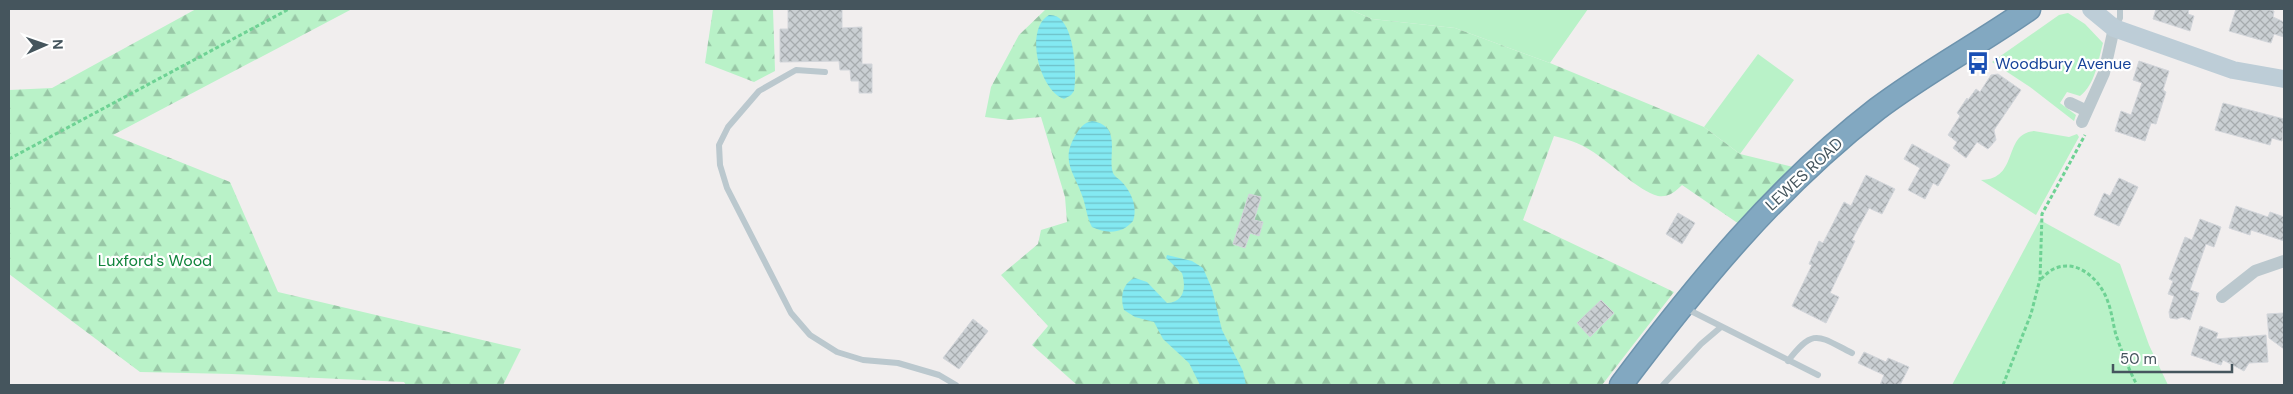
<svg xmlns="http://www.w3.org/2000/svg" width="2293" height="394" viewBox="0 0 2293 394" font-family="'DM Sans',sans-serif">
<defs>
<pattern id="forest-firs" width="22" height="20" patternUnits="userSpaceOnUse" patternTransform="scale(1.25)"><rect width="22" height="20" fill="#b9f2c8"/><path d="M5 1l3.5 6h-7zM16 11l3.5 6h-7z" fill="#98c7a6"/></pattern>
<pattern id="water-rules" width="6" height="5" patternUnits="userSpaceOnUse" patternTransform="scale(1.25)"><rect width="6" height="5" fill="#83e9f2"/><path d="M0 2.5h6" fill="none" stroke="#6dc0c7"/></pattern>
<pattern id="building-cross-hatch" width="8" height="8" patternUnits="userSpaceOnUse" patternTransform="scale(1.25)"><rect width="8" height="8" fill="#cacfd3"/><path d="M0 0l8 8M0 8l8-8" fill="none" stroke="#a6abae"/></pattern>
</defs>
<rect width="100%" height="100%" fill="#f1eeee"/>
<!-- green -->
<path fill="#b9f2c8" d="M1349 9H1588L1550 63 1455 28 1372 19Z
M2068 13 2085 24 2103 43C2098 61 2095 85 2080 96L2067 92 2060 103 2076 115 2074 121 2030 87 1992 62 2059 15Z
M1758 54 1794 80 1740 154 1704 127Z
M2034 131 2069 137 2077 134 2079 137 2036 215 1981 180C2020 179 2002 134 2034 131Z
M2040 220 2120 264 2149 345 2168 385H1952Z"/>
<!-- forest -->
<path fill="url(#forest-firs)" d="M196 9H352L113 135 230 182 278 292 521 349 503 385H406L404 382 232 374 140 372 9 274V90L52 88Z
M713 9H773L775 71 754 82 705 63Z
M1046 9H1349L1372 19 1455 28 1550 63 1704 127 1740 154 1797 168 1739 224 1682 185C1676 191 1668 198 1658 196 1638 191 1609 161 1590 150 1579 143 1567 139 1554 136L1523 220 1674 292 1602 385H1077L1032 345 1048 326 1001 275 1038 244 1041 230 1067 222 1065 197 1041 117 1009 120 985 117 991 87 1019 35Z"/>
<!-- water -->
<path fill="url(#water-rules)" d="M1049 15C1075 13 1077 74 1074 91L1071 95 1064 99C1039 90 1024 29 1049 15Z
M1092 121C1123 126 1107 155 1113 173 1115 177 1118 178 1121 181 1131 191 1138 207 1133 221 1122 234 1107 234 1092 227 1087 218 1086 207 1083 198 1075 173 1060 162 1075 136 1080 128 1083 123 1092 121Z
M1167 255 1192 261 1203 268 1212 289 1222 330 1243 371 1246 385H1200L1189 363 1163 339 1154 322 1135 317 1124 310C1120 298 1122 283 1135 278L1147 282 1167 303C1185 302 1186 287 1182 273L1166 258Z"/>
<!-- building -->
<path fill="url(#building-cross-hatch)" stroke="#d2d5da" d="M788 9H842V28L862 27V64H872V93H859V81H851L850 70H840L839 61 780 62V29H788Z
M2156 9H2189L2188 14 2194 16 2190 31 2153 19Z
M2236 9H2265L2274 11 2273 17 2284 22V37L2274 34 2271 43 2229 31Z
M2139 61 2169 71 2163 90 2166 92 2156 124 2151 123 2145 141 2115 131 2121 111 2131 115 2142 83 2133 80Z
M1998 74 2021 90 1994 130 1996 140 1988 149 1977 142 1966 158 1953 148 1957 142 1948 135 1960 116 1957 113 1967 98 1968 100 1976 89 1980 92 1991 75Z
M2223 103 2284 119 2282 141 2272 138 2270 145 2215 130Z
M1912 144 1950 165 1938 186 1933 183 1925 199 1908 190 1920 168 1904 159Z
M1866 175 1895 189 1882 214 1869 208 1852 240 1855 241 1830 293 1839 297 1826 323 1792 306 1812 265 1809 264 1819 241 1823 243 1844 202 1851 206Z
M2119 178 2138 187 2119 226 2094 215 2104 193 2110 196Z
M1249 194 1261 197 1254 220 1263 222 1259 236 1250 233 1245 248 1233 244Z
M2236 206 2268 217 2270 212 2284 217V241L2251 230 2250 235 2229 228Z
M1678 213 1695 223 1682 244 1666 234Z
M2200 219 2221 227 2214 247 2206 244 2190 290 2199 293 2190 320 2182 317 2177 319 2170 318 2169 312 2174 296 2168 294 2173 281 2169 279 2185 237 2192 240Z
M1601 300 1614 313 1590 337 1577 323Z
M2284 313V349L2269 338 2267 314Z
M973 319 988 331 959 369 943 358Z
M2200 326 2218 333 2216 339 2266 335 2268 362 2249 363 2244 371 2223 360 2221 365 2191 355Z
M1864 352 1886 362 1888 358 1909 367 1900 385H1880L1884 375 1858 363Z"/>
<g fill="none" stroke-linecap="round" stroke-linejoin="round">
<defs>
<path id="highway" d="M1621 385C1697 284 1776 187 1877 109 1926 72 1979 44 2029 9"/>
</defs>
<!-- highway casing -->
<use href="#highway" stroke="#6d93ad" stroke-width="25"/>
<!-- path -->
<path stroke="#6ed294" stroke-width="3" stroke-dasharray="4 2.5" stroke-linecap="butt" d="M9 159 289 9
M2041 279C2045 275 2050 270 2056 268 2079 259 2101 281 2108 302 2112 313 2113 324 2116 335 2122 352 2129 370 2137 385
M2003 385 2031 314 2040 279 2042 214 2085 135"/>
<!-- lane -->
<path stroke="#bbc8ce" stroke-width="6" d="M2115 27 2120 18V9
M825 72 796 70 759 91 728 127 719 145 720 165 727 188 791 313 810 335 837 352 863 360 898 363 939 375 956 385
M1685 308 1818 375
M1788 361C1814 327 1818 336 1852 353
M1663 385 1701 344 1721 327"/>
<!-- street -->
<path stroke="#bbc8ce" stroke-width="12" d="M2070 103 2087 111
M2082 122 2104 73 2114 28
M2222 297 2255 271 2284 261"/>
<!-- secondary -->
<path stroke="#bdcdd7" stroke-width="18" d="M2091 9 2114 28 2233 70 2284 79"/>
<!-- highway -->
<use href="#highway" stroke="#82a8c1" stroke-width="22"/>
</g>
<!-- icons -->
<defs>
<symbol id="bus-bare" viewBox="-9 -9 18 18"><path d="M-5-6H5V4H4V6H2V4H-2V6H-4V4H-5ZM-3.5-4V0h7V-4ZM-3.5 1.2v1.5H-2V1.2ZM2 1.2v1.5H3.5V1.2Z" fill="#1a4fb4" stroke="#fff" stroke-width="2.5" paint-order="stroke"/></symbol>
</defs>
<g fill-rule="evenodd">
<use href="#bus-bare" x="1962" y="47" width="32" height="32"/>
</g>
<g text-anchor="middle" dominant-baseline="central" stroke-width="4.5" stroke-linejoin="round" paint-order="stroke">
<!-- transit labels -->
<g font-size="16" fill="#164399" stroke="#fff" text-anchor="start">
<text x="1995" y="63">Woodbury Avenue</text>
</g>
<!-- street labels -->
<g font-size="16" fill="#45555d" stroke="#fff">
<text transform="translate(1804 174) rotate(-43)">LEWES ROAD</text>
</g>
<!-- park labels -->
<g font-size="16" fill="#10843b" stroke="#fff">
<text x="155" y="260">Luxford's Wood</text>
</g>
</g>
<!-- border -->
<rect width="2293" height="394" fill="none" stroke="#45555d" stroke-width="20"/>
<!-- north arrow -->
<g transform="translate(45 45) rotate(88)" stroke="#ffffff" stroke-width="4" paint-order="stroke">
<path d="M0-4L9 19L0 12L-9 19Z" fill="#45555d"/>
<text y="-8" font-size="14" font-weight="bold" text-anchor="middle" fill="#45555d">N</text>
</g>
<!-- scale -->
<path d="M2113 364v8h119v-8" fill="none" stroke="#45555d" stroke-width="2.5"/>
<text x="2120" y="364" font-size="15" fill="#45555d" stroke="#ffffff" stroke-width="4" paint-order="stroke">50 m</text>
</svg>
